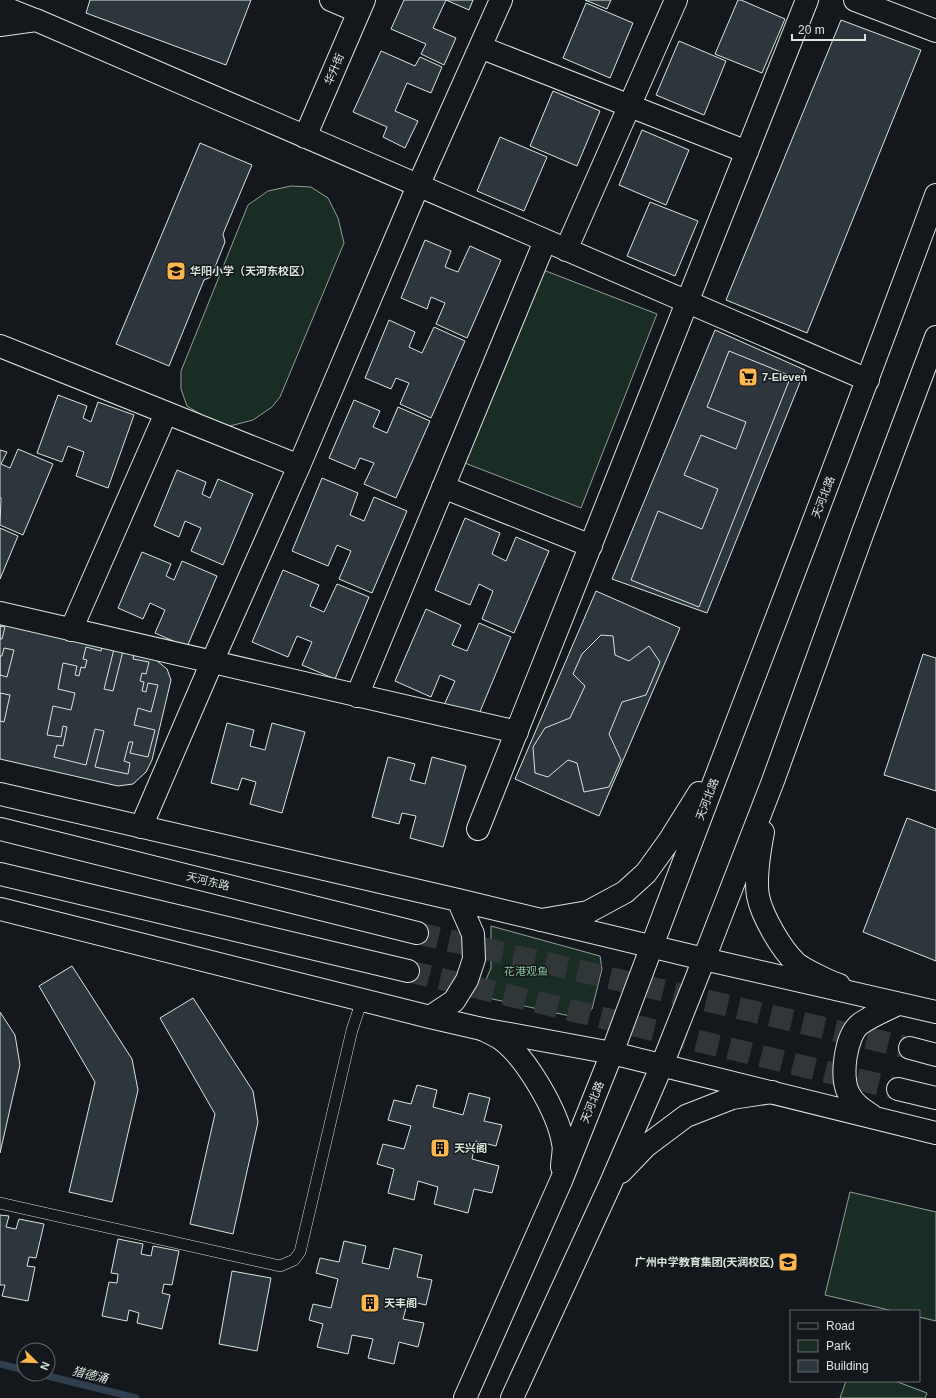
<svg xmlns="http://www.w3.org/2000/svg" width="936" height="1398" viewBox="0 0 936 1398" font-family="Arial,'Noto Sans SC',sans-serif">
<rect width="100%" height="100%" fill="#14181c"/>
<!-- green -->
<path fill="#1a2d24" stroke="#939e99" d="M291 186 311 187 328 198 338 218 344 243 280 397 272 407 253 420 230 426 210 420 187 406 181 389V371L248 205 268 191Z
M533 266 657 314 581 508 457 460Z
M491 926 600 956 602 969 592 1009 579 1018 479 996 491 968Z
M850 1192 936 1212V1321L919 1317V1311H893L825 1295Z
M846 1381H895L927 1393 925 1398H840Z"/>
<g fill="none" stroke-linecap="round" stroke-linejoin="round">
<!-- stream -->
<path stroke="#2f3f4d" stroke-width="7" d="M0 1364 24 1370
M40 1374 136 1398"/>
</g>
<!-- building -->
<path fill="#2c363c" stroke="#d8e6dc" d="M90 0H251L226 65 86 13Z
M404 0H446L433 28 456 38 444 65 421 54 426 44 391 29Z
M446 0H473L469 10Z
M585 0H611L607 9Z
M738 0H741L785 19 762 73 715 54Z
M586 3 633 23 610 78 563 58Z
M841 20 921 50 807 333 726 300Z
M679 41 726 61 704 115 656 95Z
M381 51 415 66 420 57 442 67 431 93 407 83 395 111 418 121 405 148 383 137 387 127 353 112Z
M553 91 600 111 577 166 530 146Z
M642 130 689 150 666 205 619 185Z
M500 137 547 157 524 211 477 191Z
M200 143 252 165 223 234 225 242 211 277 204 280 169 366 116 344Z
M650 202 698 221 675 276 627 256Z
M425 240 451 251 445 267 458 272 470 246 501 260 467 338 436 324 445 303 431 297 427 309 401 298Z
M389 320 415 332 409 347 422 353 434 327 465 341 431 418 400 404 409 383 396 378 391 389 365 378Z
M715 330 805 370 707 613 612 579Z
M729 351 791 376 699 607 631 580 658 511 702 529 718 489 684 475 701 435 736 449 746 422 707 407Z
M58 395 87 406 83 418 91 422 98 402 134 415 108 488 76 476 84 452 68 446 62 462 37 453Z
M354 400 380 411 373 427 387 433 398 407 430 421 396 498 364 484 374 463 360 458 355 469 329 458Z
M18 449 53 464 23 535 0 525 1 498H0V450L7 452 1 464 10 468Z
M177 470 206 482 202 494 210 498 218 479 253 494 223 565 191 551 201 528 185 521 179 537 154 526Z
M322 478 358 493 350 515 364 521 374 497 407 511 372 593 339 579 351 551 337 545 328 566 292 551Z
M465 518 500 533 492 554 506 561 516 537 549 551 514 633 482 619 493 591 479 584 470 605 435 590Z
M0 528 18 536 0 579Z
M142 552 171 564 166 576 174 580 182 561 217 576 187 647 155 633 165 610 150 603 143 619 118 608Z
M283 570 319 585 310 606 324 612 337 584 369 597 335 679 302 665 312 642 297 636 288 657 252 642Z
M596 591 680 628 599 816 515 779Z
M426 609 461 625 452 645 467 651 479 623 511 637 477 719 444 705 455 681 440 675 431 697 395 681Z
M0 617 156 660 167 669 171 680 152 760 146 772 133 784 118 786 0 759Z
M0 626 5 627 2 639H0Z
M601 635 613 636 615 655 629 661 649 646 660 662 646 695 622 702 609 734 621 760 609 787 584 792 577 763 568 760 548 777 535 773 533 747 545 728 570 718 585 686 573 674 582 654Z
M102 646 114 649 104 689 113 691 123 651 134 654 133 659 149 662 146 674 142 673 140 681 144 682 142 691 146 692 148 683 158 685 151 712 138 708 134 725 155 730 148 757 130 753 133 742H129L124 761 130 763 128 774 95 767 104 731 95 729 86 765 54 757 57 745 63 746 67 727 63 726 61 737 47 735 53 706 71 710 75 693 58 689 63 663 77 666 75 675 79 676 81 667 85 668 87 660 83 659 86 647 101 651Z
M4 648 14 650 7 677 0 675V656H2Z
M923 654 936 658V791L884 775Z
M0 693 10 695 4 722 0 721Z
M227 723 254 730 250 746 265 750 272 723 305 732 282 813 250 804 256 782 242 778 238 790 211 783Z
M388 757 415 764 410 780 425 784 432 757 466 766 443 847 410 838 416 816 402 813 399 824 372 817Z
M907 818 936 829V961L863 932Z
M72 966 132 1059 138 1090 112 1202 69 1192 95 1082 39 986Z
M193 998 253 1091 258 1122 233 1234 190 1224 215 1114 160 1018Z
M0 1012 15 1035 20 1065 0 1153Z
M417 1085 437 1090 433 1107 463 1115 469 1093 490 1098 484 1121 502 1125 496 1146 476 1141 472 1159 499 1166 492 1193 474 1189 468 1213 434 1204 438 1187 418 1181 414 1200 388 1193 394 1169 377 1164 383 1144 404 1149 411 1126 388 1120 394 1100 411 1104Z
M0 1215 9 1216 6 1227 16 1229 19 1219 44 1224 36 1258 29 1257 27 1266 35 1267 28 1301 2 1296 5 1285H0Z
M118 1239 143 1244 141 1254 151 1256 153 1246 179 1251 172 1285 164 1284 162 1293 170 1295 162 1329 137 1323 139 1313 129 1310 127 1321 102 1316 109 1282 117 1283 118 1274 111 1273Z
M344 1241 366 1246 362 1263 389 1269 394 1248 422 1255 417 1277 432 1280 426 1305 408 1301 403 1319 424 1323 418 1347 399 1342 394 1364 368 1358 373 1339 352 1335 348 1354 317 1347 323 1324 309 1320 313 1304 331 1308 338 1279 316 1273 320 1258 339 1262Z
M232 1271 271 1278 257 1351 219 1344Z"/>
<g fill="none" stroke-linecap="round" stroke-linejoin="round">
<!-- highway-tunnel -->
<path stroke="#313739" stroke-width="22" stroke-dasharray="22 11" stroke-linecap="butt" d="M417 933 910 1048
M408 971 898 1089"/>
<defs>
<path id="lane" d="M0 1203 280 1266 294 1260 300 1252 352 1030 362 1000"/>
<path id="street" d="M331 0 359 12
M855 0 936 31
M0 6 35 20
M0 25 36 20 868 380
M480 47 747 152
M305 137 364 0
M566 250 676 0
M0 346 299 466
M443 487 591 546
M0 613 517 732
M71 630 166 413
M357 696 545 241
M141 827 212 662 299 466 418 186 501 0
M478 829 807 0"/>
<path id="secondary" d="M482 1029C488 1032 495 1035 501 1039 526 1057 558 1112 563 1143 565 1150 562 1160 562 1167
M621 1172 646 1146 686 1116 732 1098 772 1092
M465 1398 561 1181 612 1053
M512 1398 610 1185 662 1065 704 959"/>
<path id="primary" d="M763 832C760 848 755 880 758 896 762 916 781 949 796 963 803 969 830 982 839 985
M541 920 588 912 625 892 646 873 669 841 699 793
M704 959 773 781 863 532 936 337
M612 1053C718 766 831 482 936 195"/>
<path id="highway" d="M0 794 458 900 704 959 936 1012
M0 829 417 933
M0 874 408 971
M0 909 430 1017 482 1029 612 1053 936 1133
M430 1017 454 1001 467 980 474 959 473 934 458 900
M910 1048 936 1055
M898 1089 936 1098
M871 1115C862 1109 854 1104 849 1094 840 1079 845 1036 860 1024 871 1016 886 1010 898 1004"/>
</defs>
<!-- lane casing -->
<use href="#lane" stroke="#d8e6dc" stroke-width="12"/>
<!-- street casing -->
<use href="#street" stroke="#d8e6dc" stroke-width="24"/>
<!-- secondary casing -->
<use href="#secondary" stroke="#d8e6dc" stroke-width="24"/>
<!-- primary casing -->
<use href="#primary" stroke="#d8e6dc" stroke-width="24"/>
<!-- highway casing -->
<use href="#highway" stroke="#d8e6dc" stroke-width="24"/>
<!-- lane -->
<use href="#lane" stroke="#14181c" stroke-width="11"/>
<!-- street -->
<use href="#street" stroke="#14181c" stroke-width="22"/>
<!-- secondary -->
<use href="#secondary" stroke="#14181c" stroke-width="22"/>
<!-- primary -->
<use href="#primary" stroke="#14181c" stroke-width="22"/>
<!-- highway -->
<use href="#highway" stroke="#14181c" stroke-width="22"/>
</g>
<!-- icons -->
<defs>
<symbol id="school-square" viewBox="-11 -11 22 22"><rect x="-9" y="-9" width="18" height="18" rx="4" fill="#ffb74d" stroke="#14181c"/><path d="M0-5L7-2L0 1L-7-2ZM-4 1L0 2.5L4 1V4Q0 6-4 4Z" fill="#111"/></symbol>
<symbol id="supermarket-square" viewBox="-11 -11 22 22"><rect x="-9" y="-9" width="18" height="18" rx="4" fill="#ffb74d" stroke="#14181c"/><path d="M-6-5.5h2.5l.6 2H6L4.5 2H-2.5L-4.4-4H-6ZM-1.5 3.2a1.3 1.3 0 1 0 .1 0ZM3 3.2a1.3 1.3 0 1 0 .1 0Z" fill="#111"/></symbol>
<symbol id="building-square" viewBox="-11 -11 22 22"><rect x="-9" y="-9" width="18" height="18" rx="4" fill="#ffb74d" stroke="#14181c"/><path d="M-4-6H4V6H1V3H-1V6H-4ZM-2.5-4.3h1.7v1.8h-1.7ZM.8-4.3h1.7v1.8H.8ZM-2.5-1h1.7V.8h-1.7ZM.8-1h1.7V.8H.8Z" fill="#111"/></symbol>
</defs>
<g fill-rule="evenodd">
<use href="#school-square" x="165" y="260" width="22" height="22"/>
<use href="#supermarket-square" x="737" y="366" width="22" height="22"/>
<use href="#building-square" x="429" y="1137" width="22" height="22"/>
<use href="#school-square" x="777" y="1251" width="22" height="22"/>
<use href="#building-square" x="359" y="1292" width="22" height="22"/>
</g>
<g text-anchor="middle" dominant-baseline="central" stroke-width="3" stroke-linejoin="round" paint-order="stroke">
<!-- street labels -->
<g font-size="11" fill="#d8e6dc" stroke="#14181c">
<text transform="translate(334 69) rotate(-67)">华升街</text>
<text transform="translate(823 497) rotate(-69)">天河北路</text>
<text transform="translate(707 799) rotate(-69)">天河北路</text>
<text transform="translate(208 881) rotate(14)">天河东路</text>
<text transform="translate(592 1102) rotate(-68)">天河北路</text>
</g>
<!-- poi labels -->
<g font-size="11" font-weight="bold" fill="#d8e6dc" stroke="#14181c" text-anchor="start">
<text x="190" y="271">华阳小学（天河东校区）</text>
<text x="762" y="377">7-Eleven</text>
<text x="454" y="1148">天兴阁</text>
<text x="774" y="1262" text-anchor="end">广州中学教育集团(天润校区)</text>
<text x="384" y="1303">天丰阁</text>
</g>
<!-- park labels -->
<g font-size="11" fill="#8ac095" stroke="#14181c">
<text x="526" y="971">花港观鱼</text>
</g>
<!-- water labels -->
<g font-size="12" font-style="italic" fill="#d8e6dc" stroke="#14181c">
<text transform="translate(90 1375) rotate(14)">猎德涌</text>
</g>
</g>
<!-- legend -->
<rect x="790" y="1310" width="130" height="72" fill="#14181c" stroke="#626a69"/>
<rect x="798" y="1323" width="20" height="6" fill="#14181c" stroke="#626a69"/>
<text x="826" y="1330" font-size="12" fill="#d8e6dc">Road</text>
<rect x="798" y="1340" width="20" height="12" fill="#1a2d24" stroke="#626a69"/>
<text x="826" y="1350" font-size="12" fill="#d8e6dc">Park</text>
<rect x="798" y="1360" width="20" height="12" fill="#2c363c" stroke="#626a69"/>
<text x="826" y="1370" font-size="12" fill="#d8e6dc">Building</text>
<!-- north arrow -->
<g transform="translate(36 1362) rotate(113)"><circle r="19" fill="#14181c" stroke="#626a69"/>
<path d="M0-3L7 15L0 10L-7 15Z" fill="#ffb74d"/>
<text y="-6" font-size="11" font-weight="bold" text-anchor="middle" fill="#d8e6dc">N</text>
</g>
<!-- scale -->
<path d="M792 34v6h73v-6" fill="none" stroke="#d8e6dc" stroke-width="2"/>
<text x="798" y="34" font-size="12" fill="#d8e6dc" stroke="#14181c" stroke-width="3" paint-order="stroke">20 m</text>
</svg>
